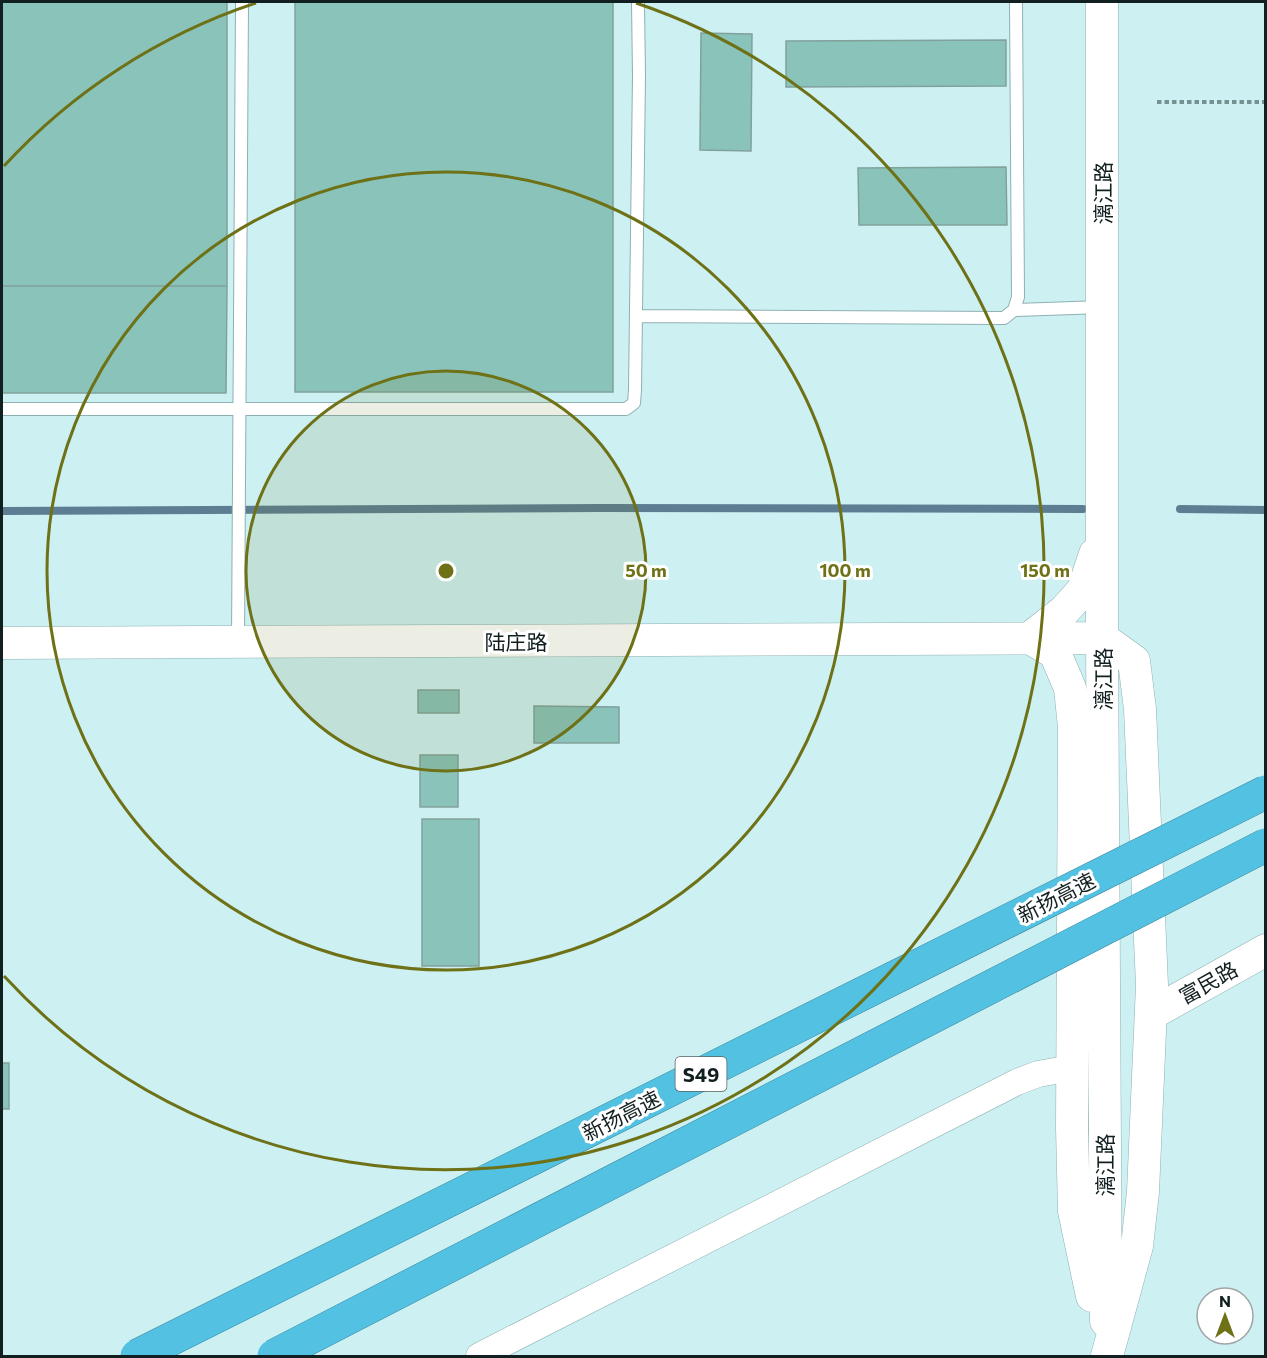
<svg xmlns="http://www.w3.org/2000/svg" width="1267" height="1358" viewBox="0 0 1267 1358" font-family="Commissioner,'Noto Sans SC',sans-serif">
<rect width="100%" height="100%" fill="#cdf0f3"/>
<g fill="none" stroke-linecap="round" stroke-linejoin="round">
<!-- stream -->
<path stroke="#5d7e92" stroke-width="8" d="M1180 509 1266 510
M2 511 599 508 1083 509"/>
</g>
<!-- building -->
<path fill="#89c3ba" stroke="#81a19b" stroke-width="1.5" d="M2 2H227V286H2Z
M295 2H613V392H295Z
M701 33 752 34 751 151 700 150Z
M1006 40V86L786 87V41Z
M1006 167 1007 225H859L858 168Z
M2 286H227L226 393H2Z
M418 690H459V713H418Z
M534 706 619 707V743H534Z
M420 755H458V807H420Z
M422 819H479V966H422Z
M2 1063H9V1109H2Z"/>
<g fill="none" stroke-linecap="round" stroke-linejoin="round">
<defs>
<path id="service" d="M1014 310 1102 307
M637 316 1004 318 1014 310 1018 297 1016 2
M2 409H626L634 403 635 390 639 76 638 2
M238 642 242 2"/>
<path id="minor" d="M479 1356 1017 1082 1038 1074 1072 1068"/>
<path id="tertiary" d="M1102 2V638L1106 1321
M1030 638 1055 653 1070 688 1074 727 1072 1128 1074 1211 1092 1296
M1030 638 1064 611 1083 590 1095 554
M2 643 1102 638 1134 661 1140 709 1152 985 1143 1192 1137 1246 1107 1356
M1151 1014 1266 950"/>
</defs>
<!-- service casing -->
<use href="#service" stroke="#8fb0b2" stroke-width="14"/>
<!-- minor casing -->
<use href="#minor" stroke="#8fb0b2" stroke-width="27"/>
<!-- tertiary casing -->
<use href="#tertiary" stroke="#8fb0b2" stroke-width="33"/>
<!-- path -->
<path stroke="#779092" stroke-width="4" stroke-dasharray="4.5 3" stroke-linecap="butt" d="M1157 102H1266"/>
<!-- service -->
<use href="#service" stroke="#fff" stroke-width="12"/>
<!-- minor -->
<use href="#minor" stroke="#fff" stroke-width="26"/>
<!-- tertiary -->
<use href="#tertiary" stroke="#fff" stroke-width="32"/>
<defs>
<path id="motorway-bridge" d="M137 1356 1266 792
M274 1356 1266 845"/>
</defs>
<!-- motorway-bridge casing -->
<use href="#motorway-bridge" stroke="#3c889d" stroke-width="34" stroke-linecap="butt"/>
<!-- motorway-bridge -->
<use href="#motorway-bridge" stroke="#53c1e1" stroke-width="33"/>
</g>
<!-- distance rings -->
<circle cx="446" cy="571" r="200" fill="#6e7116" fill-opacity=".12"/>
<g fill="none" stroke="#6e7116" stroke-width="3">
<circle cx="446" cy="571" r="200"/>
<circle cx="446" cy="571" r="399"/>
<path d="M4 166A599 599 0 0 1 256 3M636 3A599 599 0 1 1 4 976"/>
</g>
<g text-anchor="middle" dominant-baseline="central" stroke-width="6" stroke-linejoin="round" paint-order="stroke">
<!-- shield labels -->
<rect fill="#fff" stroke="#596263" stroke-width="1.5" x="675.5" y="1057" width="51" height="34" rx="4.5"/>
<g font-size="20" font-weight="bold" fill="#121f20">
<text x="701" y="1074">S49</text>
</g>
<!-- street labels -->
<g font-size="21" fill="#121f20" stroke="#fff">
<text transform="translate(1102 193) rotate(-90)">漓江路</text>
<text x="516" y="641">陆庄路</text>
<text transform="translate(1102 679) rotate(-90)">漓江路</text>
<text transform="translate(1056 897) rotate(-27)">新扬高速</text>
<text transform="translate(1208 982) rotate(-29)">富民路</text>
<text transform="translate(621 1115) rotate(-27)">新扬高速</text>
<text transform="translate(1104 1165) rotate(-90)">漓江路</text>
</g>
</g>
<circle cx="446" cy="571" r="9" fill="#6e7116" stroke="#fff" stroke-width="3"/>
<g font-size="18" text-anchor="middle" font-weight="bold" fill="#6e7116" stroke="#fff" stroke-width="6" stroke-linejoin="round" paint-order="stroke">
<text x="646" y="577">50 m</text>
<text x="845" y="577">100 m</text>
<text x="1045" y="577">150 m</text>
</g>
<!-- border -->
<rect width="1267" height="1358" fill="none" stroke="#121f20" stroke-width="6"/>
<!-- north arrow -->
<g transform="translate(1225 1316)"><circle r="28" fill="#ffffff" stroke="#a0a5a6" stroke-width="1.5"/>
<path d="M0-4.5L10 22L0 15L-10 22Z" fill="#6e7116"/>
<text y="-9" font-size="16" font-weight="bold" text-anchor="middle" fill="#121f20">N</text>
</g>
</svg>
